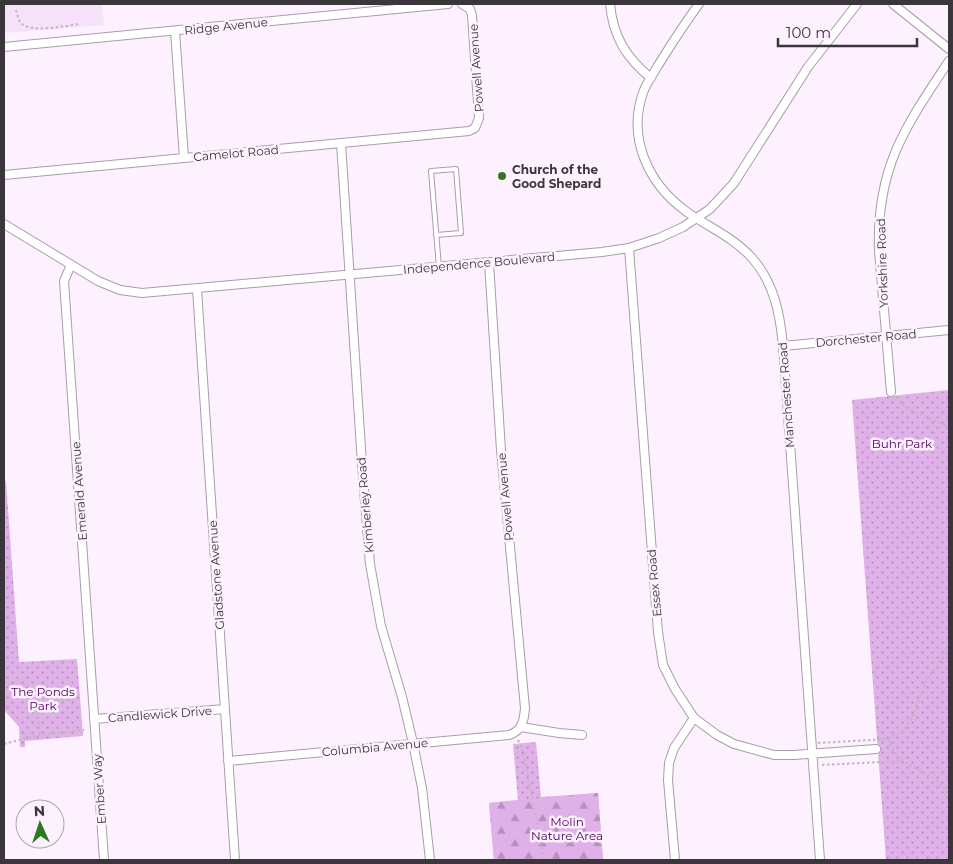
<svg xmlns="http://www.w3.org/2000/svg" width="953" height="864" viewBox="0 0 953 864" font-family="Montserrat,sans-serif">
<defs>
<pattern id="grass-dots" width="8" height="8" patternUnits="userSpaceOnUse" patternTransform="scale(1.25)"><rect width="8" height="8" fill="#dfb1e8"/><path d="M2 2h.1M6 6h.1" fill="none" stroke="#b691bd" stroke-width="1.8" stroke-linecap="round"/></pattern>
<pattern id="forest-firs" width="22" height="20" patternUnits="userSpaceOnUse" patternTransform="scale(1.25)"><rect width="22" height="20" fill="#dfb1e8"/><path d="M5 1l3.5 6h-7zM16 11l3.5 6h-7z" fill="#b691bd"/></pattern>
</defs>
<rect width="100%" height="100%" fill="#fdf1ff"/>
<!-- built -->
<path fill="#f5e2f9" d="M4 4H102L104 25 4 33Z"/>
<!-- grass -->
<path fill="url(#grass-dots)" d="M949 390V860H886L852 400Z
M4 481H6L19 662 77 659 83 736 25 741V747H20L19 727 4 710Z
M536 742 541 797 598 793 603 860H494L489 803 518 800 513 744Z"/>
<!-- forest -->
<path fill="url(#forest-firs)" d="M598 793 603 860H494L489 803Z"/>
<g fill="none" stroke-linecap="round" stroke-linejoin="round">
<defs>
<path id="lane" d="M436 235 461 233 456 169 431 171 439 267"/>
<path id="street" d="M610 4C613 36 626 58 651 78
M699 4C685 23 672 43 659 64 654 72 648 81 644 90 626 137 648 184 687 212 710 228 733 237 752 258 774 283 780 313 783 346L820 860
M893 4 949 49
M175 31 184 158
M4 47 448 4
M341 143 362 464 370 564 381 626 402 697 413 743 422 788 430 860
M4 175 469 131 475 128 479 118 472 15 470 9 462 4
M4 224 98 281 120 290 142 293 602 252 629 248 659 238 683 227 710 209 734 183 808 67 857 4
M629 248 658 632 663 665 675 689 694 718 717 735 734 744 774 755H794L876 749
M71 265 64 281 104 860
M197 289 235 860
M783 346 949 330
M891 392 879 251C876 168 905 127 949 61
M94 719 225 709
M521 727 559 733 582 735
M228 761 509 735C522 731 524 721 525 708L501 450 489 263
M675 860 668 780 669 763 674 748 694 718"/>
</defs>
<!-- lane casing -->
<use href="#lane" stroke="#a99cac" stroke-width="6"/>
<!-- street casing -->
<use href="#street" stroke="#a99cac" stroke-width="10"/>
<!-- path -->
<path stroke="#c0b5c1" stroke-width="2" stroke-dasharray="2.5 2.5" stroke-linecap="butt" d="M16 10C17 14 18 19 20 22 29 34 65 26 79 24
M896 397 905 407 949 427
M40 734 38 716 43 699 59 701 82 698
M888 739C898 765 910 763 932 777 938 781 944 789 949 794
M518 740 523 751 544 860
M818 743 888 739 903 731 912 718 927 679 949 650
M4 744 33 736 84 730
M822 765 900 761"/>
<!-- lane -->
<use href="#lane" stroke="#fff" stroke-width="4"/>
<!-- street -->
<use href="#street" stroke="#fff" stroke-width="8"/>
</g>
<!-- markers -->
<circle fill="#2e7920" stroke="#fdf1ff" stroke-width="2" cx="502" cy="176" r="5"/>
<g text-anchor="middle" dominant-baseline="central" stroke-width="5" stroke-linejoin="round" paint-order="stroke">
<!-- street labels -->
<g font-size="12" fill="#3b353c" stroke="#fdf1ff">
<text transform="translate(226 26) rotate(-6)">Ridge Avenue</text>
<text transform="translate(476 68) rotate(-94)">Powell Avenue</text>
<text transform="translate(236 153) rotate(-5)">Camelot Road</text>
<text transform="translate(479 263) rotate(-5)">Independence Boulevard</text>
<text transform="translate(882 263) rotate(-92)">Yorkshire Road</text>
<text transform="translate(866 338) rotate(-5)">Dorchester Road</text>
<text transform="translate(786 395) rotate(-94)">Manchester Road</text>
<text transform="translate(79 491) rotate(-94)">Emerald Avenue</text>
<text transform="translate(505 497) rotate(-95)">Powell Avenue</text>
<text transform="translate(365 505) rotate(-95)">Kimberley Road</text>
<text transform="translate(216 575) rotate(-94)">Gladstone Avenue</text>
<text transform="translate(654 583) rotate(-95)">Essex Road</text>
<text transform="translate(160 714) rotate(-4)">Candlewick Drive</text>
<text transform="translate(375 747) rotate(-5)">Columbia Avenue</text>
<text transform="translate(99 789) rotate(-94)">Ember Way</text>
</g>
<!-- poi labels -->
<g font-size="12" font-weight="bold" fill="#3b353c" stroke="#fdf1ff" text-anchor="start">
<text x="512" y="169">Church of the<tspan x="512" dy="14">Good Shepard</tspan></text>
</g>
<!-- park labels -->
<g font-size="12" fill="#51005f" stroke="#fdf1ff">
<text x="902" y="443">Buhr Park</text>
<text x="43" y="691">The Ponds<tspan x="43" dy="14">Park</tspan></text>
<text x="567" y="821">Molin<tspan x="567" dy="14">Nature Area</tspan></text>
</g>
</g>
<!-- border -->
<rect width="953" height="864" fill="none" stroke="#3b353c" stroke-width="10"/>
<!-- north arrow -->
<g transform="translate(40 824) rotate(357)"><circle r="24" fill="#fdf1ff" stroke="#afa6b1"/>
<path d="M0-4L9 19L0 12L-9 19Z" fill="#2e7920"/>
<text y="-8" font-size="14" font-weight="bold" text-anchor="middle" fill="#3b353c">N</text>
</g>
<!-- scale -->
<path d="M778 38v8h139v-8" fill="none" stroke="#3b353c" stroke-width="2.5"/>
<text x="786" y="38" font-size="15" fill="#3b353c" stroke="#fdf1ff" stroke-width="4" paint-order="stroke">100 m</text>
</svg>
